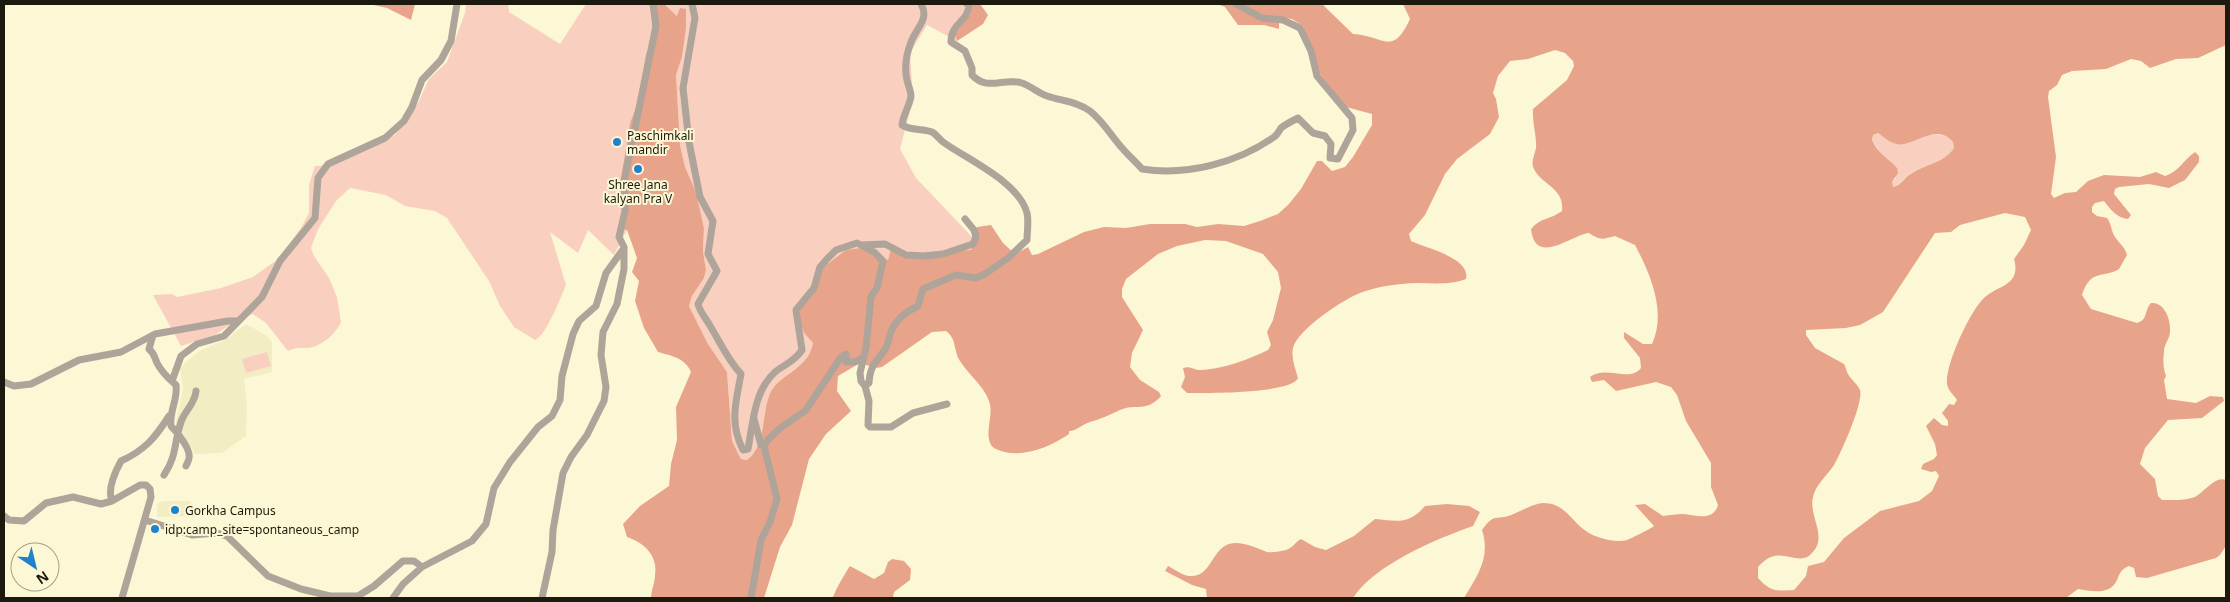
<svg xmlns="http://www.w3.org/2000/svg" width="2230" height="602" viewBox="0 0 2230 602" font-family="'Noto Sans',sans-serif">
<rect width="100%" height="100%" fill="#fcf8d5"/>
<!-- built -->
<path fill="#f2edc3" d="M246 324 266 335 272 342V372L244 379 247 406 246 436 222 453 195 454 176 423 183 389 180 368 199 351 225 340Z
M163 501H191L193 516 157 517V504Z"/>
<!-- green -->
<path fill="#f9cfbf" d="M466 4H508L509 12 560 44 586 4H650L653 35 646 54 637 105 630 123 618 196 622 208 620 219 627 230 614 255 588 230 578 253 550 232 566 285C561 297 546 336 535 340L514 327 500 306 489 281 447 218 435 211 405 206 386 195 350 188 336 201 318 229 311 248 314 256 329 278 337 297 341 322C336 334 322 346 308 348 300 348 295 347 288 351L266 323 253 314 238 319 215 335 181 346 153 295 172 294 177 297 221 288 253 277 278 259 301 228 309 213V185L315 166 331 165 373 147 395 135 418 103 429 79 447 62 465 13Z
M664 4H969L972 8 970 15 956 34 957 41 927 25 910 53 913 99 900 149 916 178 975 240 971 250 934 256 891 249 888 260 861 248 804 333 813 343C808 371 775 373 768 399 766 404 768 409 766 414 762 428 760 451 747 460L741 459 732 441 727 372 708 344 689 306 692 296 704 278 706 270 703 251 704 228 696 192 685 167 680 145 676 75 682 57 683 46 677 16Z
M1878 133 1896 144C1913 139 1939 126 1953 142L1954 148C1944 163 1926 164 1911 173 1904 177 1901 185 1892 187V182L1896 178 1872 140 1873 135Z
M267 352 271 366 246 373 242 359Z"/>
<!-- forest -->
<path fill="#e7a48a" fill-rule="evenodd" d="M369 4H415L411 20 387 8Z
M650 4H664L677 16 680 8 686 9V27L682 57 676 75 680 145 685 167 696 192 704 228 703 251 706 270 704 278 692 296 689 306 708 344 727 372 732 441 741 459 747 460C764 448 763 416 768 399 775 373 808 372 813 343L804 333 800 321 799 310 821 269 846 250 861 248 888 260 891 249 901 254 971 250 977 227 991 225 1003 243 1015 254 1028 247 1032 255 1038 254 1084 232 1104 227 1126 228 1150 224H1185L1197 227 1218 224 1244 226 1260 221 1278 214 1288 205 1301 189 1317 161H1322L1332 171 1345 167 1353 157 1372 125V114L1346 107 1316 69 1303 26 1292 19 1279 17V29L1264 25H1238L1225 7 1217 4H1322L1353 34C1383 35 1392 58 1410 19L1403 4H2226V45L2198 58 2176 59 2150 68 2141 61 2131 59 2106 69 2072 71 2062 75 2057 85 2049 91 2048 97 2056 157 2051 194 2054 198 2065 193 2076 192 2088 181 2104 175 2140 177 2156 172 2165 176C2179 172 2184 159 2195 152L2199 156V162L2185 180 2169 188 2149 184 2119 187 2115 189 2114 194 2131 215 2128 219C2117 218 2110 209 2104 201L2095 203 2092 207V212L2097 216 2107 218C2112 225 2111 231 2115 237 2120 244 2125 247 2127 255L2119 269C2102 279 2091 268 2082 295L2091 309 2137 323C2148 320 2144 311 2151 303 2166 301 2173 325 2169 337 2167 342 2164 346 2164 352 2163 360 2163 368 2166 376L2164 380 2167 399 2196 403 2210 396 2223 397 2224 401 2202 418 2168 420 2145 448 2140 464 2155 479 2158 496 2162 500C2173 500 2184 501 2195 497 2205 492 2214 476 2226 480V546L2220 555 2216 558 2147 578 2136 577 2134 568 2129 566C2121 569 2120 573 2117 580 2110 596 2091 591 2078 589L2066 598H1464C1477 576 1491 558 1482 530 1495 512 1495 521 1511 515 1519 512 1535 503 1543 503 1565 503 1570 520 1586 531 1595 538 1616 543 1627 540 1632 538 1650 529 1654 526L1635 505 1645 504 1663 516C1670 515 1676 514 1683 514 1696 515 1713 522 1718 505L1711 487V463L1686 421 1677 395 1671 387 1656 382 1616 391 1604 380 1592 382 1590 377C1606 365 1629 383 1641 368L1640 358 1624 338V332L1643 344H1652C1667 312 1650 273 1635 245L1615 236C1603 239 1601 241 1589 233 1571 235 1535 267 1531 229 1539 218 1552 219 1562 211 1565 187 1540 185 1533 167 1531 161 1535 154 1536 148 1537 137 1532 122 1533 109L1567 80 1574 66 1573 61 1565 53 1555 50 1528 59 1510 61 1498 76 1493 93 1496 99 1499 117 1490 134 1457 159 1445 174 1425 215 1409 234 1411 241C1426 248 1471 258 1466 279 1446 287 1423 281 1402 284 1388 285 1373 288 1360 293 1344 299 1297 330 1293 348 1291 358 1295 368 1298 378 1291 394 1205 393 1187 393L1181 387 1185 377 1183 368C1191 365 1195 371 1202 370 1226 368 1247 360 1268 350L1271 345 1267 332 1273 320 1281 288 1278 272 1263 254 1226 241 1205 240 1177 246 1158 254 1126 279 1122 289V297L1143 330 1132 353 1130 367 1140 380 1159 392 1161 396C1146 413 1136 403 1120 410 1111 414 1101 419 1090 422 1083 424 1076 431 1069 431V434C1050 447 1024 458 1001 451 996 449 992 448 990 443 985 429 994 415 989 401 984 386 968 374 960 361 953 350 957 339 946 331L932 332 882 367 876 368 860 363 838 376 837 391 851 411 826 434 809 459 792 525 780 547 764 598H651C651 590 655 583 655 575 658 555 644 543 627 537L623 524 640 506 669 486 671 464 677 440 676 407 691 372C685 358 672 356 658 352L644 328 635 301 639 281 632 272 637 258 627 230 619 228 622 208 618 196 630 123 637 105 646 54 653 35ZM1878 133C1884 137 1889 142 1896 144 1913 148 1935 121 1953 142L1954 148C1944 163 1926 164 1912 173 1904 177 1902 185 1893 187L1892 182 1898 173 1897 168C1887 157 1879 155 1872 140L1873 135ZM2005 213 2025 217 2031 230 2024 245 2014 259C2022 287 1995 285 1982 300 1969 314 1945 365 1947 384 1948 391 1954 395 1957 400L1954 405 1949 404 1942 413 1948 421V426L1942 425 1934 418 1926 426 1935 444 1937 455 1934 459 1923 464 1921 469 1931 472 1936 471 1939 476 1932 491 1919 501 1880 511 1844 538 1824 562 1808 566 1806 576 1794 590C1776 591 1771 592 1758 578V567C1779 542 1795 567 1810 555 1830 538 1808 517 1813 497 1816 484 1827 476 1834 465 1841 453 1864 402 1860 390 1857 383 1851 380 1848 374 1846 371 1846 367 1844 364L1815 348 1806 335V330L1846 328 1860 325 1883 312 1935 233 1951 232 1960 225Z
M969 4H980L988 15 983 24 957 41 955 34 970 15 972 8Z
M1447 504 1469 506 1480 512 1473 526C1436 539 1374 565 1353 598H1207L1206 589 1192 585 1165 571 1168 566C1174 569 1182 575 1189 576 1211 578 1211 550 1229 544 1240 540 1257 548 1267 552 1272 553 1281 551 1286 550 1293 548 1295 542 1301 539L1315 547 1326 550 1354 536 1375 519C1397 521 1409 525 1425 506Z
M892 559 904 561 911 569 910 580 894 592 893 598H833C833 594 847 570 850 566L874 579 884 573 888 562Z"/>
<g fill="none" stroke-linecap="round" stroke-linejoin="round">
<!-- street -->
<path stroke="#aea499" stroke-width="7" d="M692 4 695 18 683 88 689 142 700 197 713 221 708 254 717 271 698 304C700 312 705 317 709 324 720 342 727 359 741 374 736 402 729 422 743 450L748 449C753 423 754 391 775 372 785 364 794 362 802 350L796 310 814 288 820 267 827 259 836 250 857 243 874 252 883 261 877 288 871 297 866 348 860 373 861 381 865 386 869 383C870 364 877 362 886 348 889 342 889 335 892 329 898 317 907 311 918 306L923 289 956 275 976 278 985 274 1008 258 1027 240C1027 232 1029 221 1027 213 1019 182 968 160 943 142 939 139 936 134 932 132 922 128 911 131 902 125 903 115 910 105 911 96 911 91 908 85 907 80 904 67 906 55 911 42 916 28 930 19 921 4
M967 4 969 6C967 23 951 23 951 42L965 51 972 68V75C988 92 1004 77 1022 83 1031 86 1038 93 1047 96 1061 101 1076 101 1090 111 1103 121 1112 137 1123 149 1129 156 1136 162 1142 169 1187 176 1237 163 1274 137 1277 135 1279 131 1281 128 1286 124 1292 121 1298 118L1313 133 1325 136 1331 144 1330 158 1338 159 1353 130 1352 118 1317 76 1311 51 1300 28 1283 20 1262 18 1236 4
M861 245 885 244 906 255 924 256 943 254 973 244 976 237 974 230 965 219
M153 335 149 349C155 354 154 357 157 363 161 371 169 379 176 385 178 400 169 411 171 426 177 432 191 449 189 458 189 461 187 463 186 466
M172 381 181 356 197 344 224 336 262 297 280 261 315 218 318 178 328 164 385 138 404 121 412 107 422 80 441 60 451 41 457 4
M4 382 14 386 31 384 79 360 121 352 155 334 228 321H237
M865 386 869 401 868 425 870 427H891L913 413 947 404
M764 446 767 441 779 429 806 410 841 357 846 354V362H855L864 357
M164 475C177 456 174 442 181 422 185 410 195 404 196 391
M4 516 9 520 24 521 46 503 73 497 101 504 112 501
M145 520 192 535 216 533 227 536 268 576 301 589 330 596H358L374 586 403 561H414L422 567 403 584 393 598
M422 567 472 541 486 524 494 488 510 462 538 427 552 416 560 400 562 376 573 334 579 321 596 306 606 273 624 248
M122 598 151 497 150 489 146 485H140L112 501C107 489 115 472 121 461 145 450 155 438 169 416
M542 598 552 552 553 530 563 473 571 457 587 435 604 401 606 387 601 355 603 332 617 304 624 269V247L619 237 625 211 624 181 656 26 653 4
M751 598 761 540 770 522 777 499 764 446 761 445 754 419"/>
</g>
<!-- markers -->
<g fill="#2081cd" stroke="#fcf8d5" stroke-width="2">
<circle cx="617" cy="142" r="5"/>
<circle cx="638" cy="169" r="5"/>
<circle cx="175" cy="510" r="5"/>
<circle cx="155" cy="529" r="5"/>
</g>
<g text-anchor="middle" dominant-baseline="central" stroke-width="4" stroke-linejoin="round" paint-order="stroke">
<!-- poi labels -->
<g font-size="12" fill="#1c1a0e" stroke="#fcf8d5" text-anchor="start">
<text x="627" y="135">Paschimkali<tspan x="627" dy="14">mandir</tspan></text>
<text x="638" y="184" text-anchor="middle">Shree Jana<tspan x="638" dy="14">kalyan Pra V</tspan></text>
<text x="185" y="510">Gorkha Campus</text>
<text x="165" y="529">idp:camp_site=spontaneous_camp</text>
</g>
</g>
<!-- border -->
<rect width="2230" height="602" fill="none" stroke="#1c1a0e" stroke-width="10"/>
<!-- north arrow -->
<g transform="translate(35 567) rotate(145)"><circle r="24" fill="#fcf8d5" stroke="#a29f85"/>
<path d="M0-4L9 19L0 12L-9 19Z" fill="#2081cd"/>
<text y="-8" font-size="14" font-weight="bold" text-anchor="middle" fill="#1c1a0e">N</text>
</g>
</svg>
